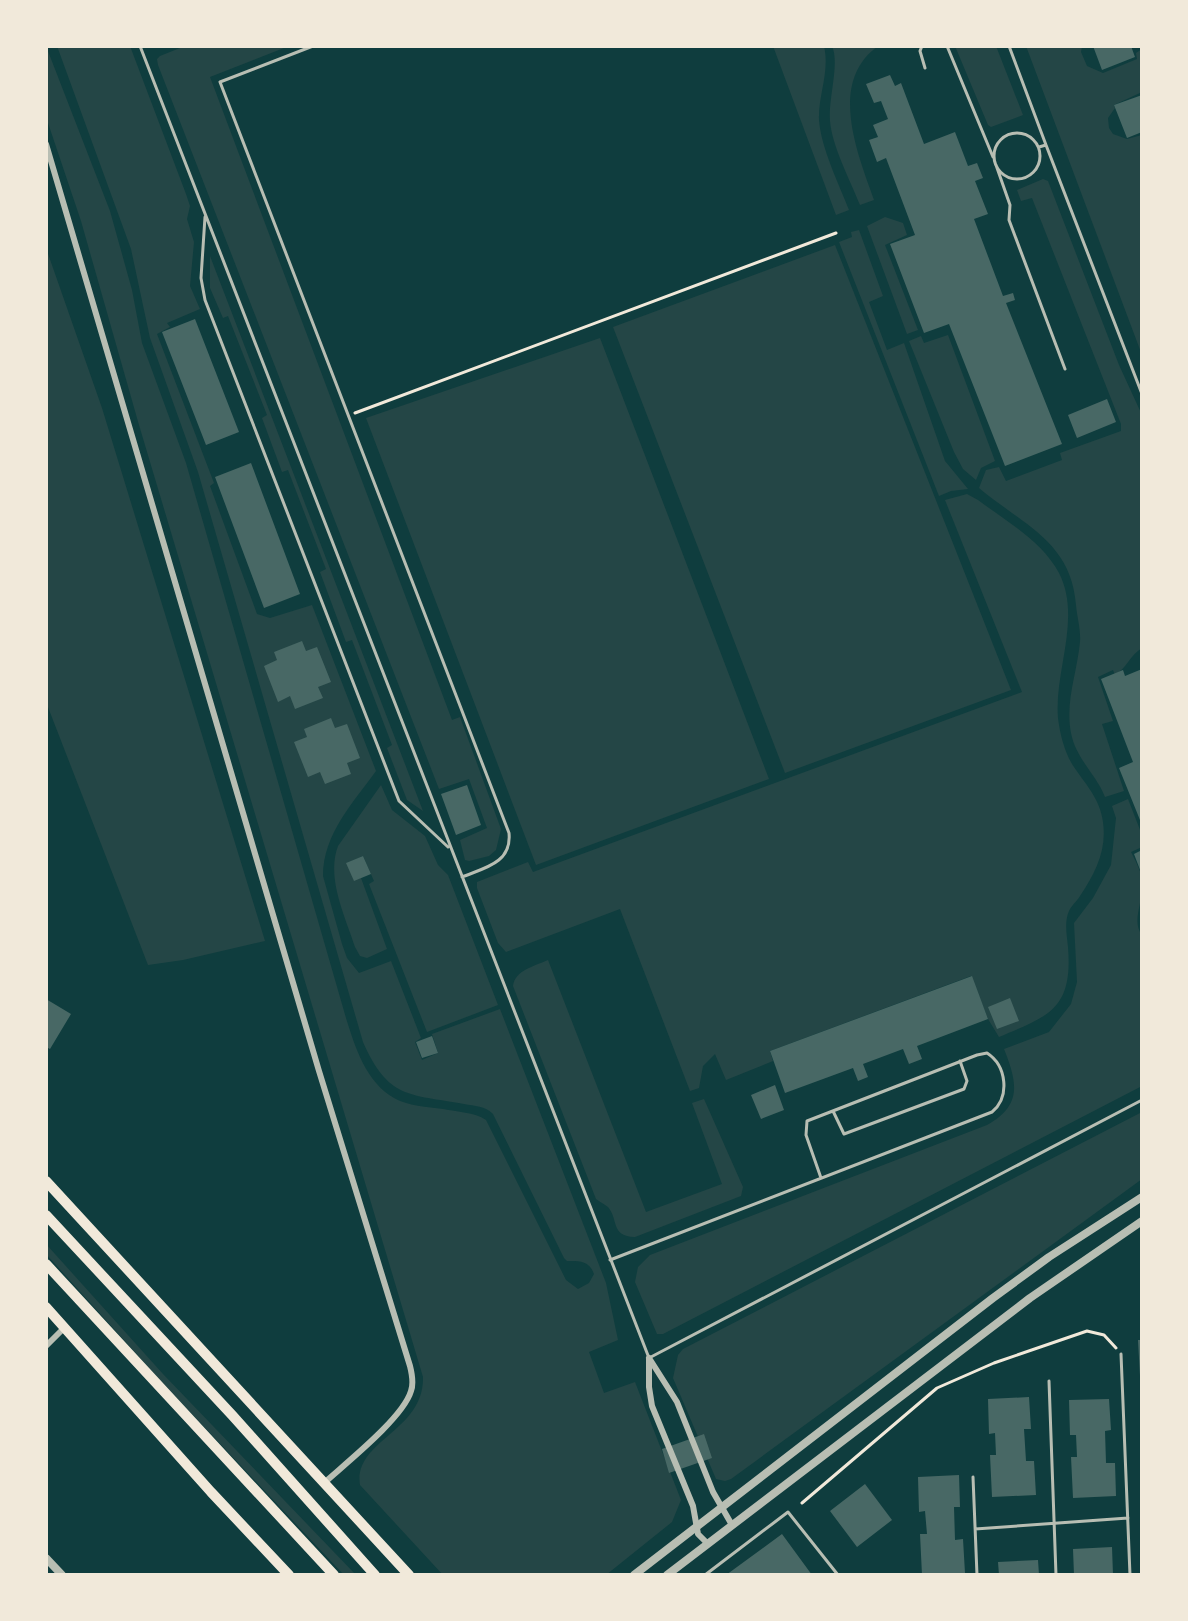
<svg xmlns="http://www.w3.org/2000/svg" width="1188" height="1621" viewBox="0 0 1188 1621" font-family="Quicksand,sans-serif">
<rect width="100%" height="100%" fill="#0f3d3e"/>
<!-- green -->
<path fill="#244646" d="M46 46 110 211 132 290 142 343 186 463 346 1018C355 1047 366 1082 394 1098 408 1106 427 1107 443 1109 457 1112 474 1112 486 1120L566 1280 578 1289 589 1283 594 1274C589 1260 579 1261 567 1261L564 1258 493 1114C485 1106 475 1106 464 1104 409 1094 388 1099 363 1042L198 472 150 338 131 249 57 46H130L186 194 190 206 187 219 194 242 190 286 200 309 167 323 170 327 157 334 214 483 210 486 257 614 270 618 312 605 376 771C353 803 323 834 323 876L342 944 347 958 359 973 391 961 421 1038 415 1042 422 1060 438 1053 432 1034 500 1009 606 1283 618 1340 589 1352 604 1393 635 1382 681 1500 672 1522 606 1575H443L360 1485C353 1440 424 1432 423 1377L139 425 81 221 46 117Z
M185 46H289L210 77 452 720 460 717 501 829 496 850 489 856 469 861 465 860 460 840 487 828 469 779 439 789 158 65 157 59 160 56Z
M773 46H824C830 72 818 95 819 120 821 148 839 184 849 210L836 215Z
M832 46H878C828 82 857 152 874 200L860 205C850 180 832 146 830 121 828 98 840 64 832 46Z
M955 46H996L1023 115 991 127 988 125Z
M1026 46H1082L1081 52 1087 66 1103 73 1137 59 1136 53 1142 49V92L1114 105 1115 108 1108 118 1109 128 1113 134 1127 139 1142 135V355Z
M1043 179 1048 181 1119 365 1142 415V648C1130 655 1127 668 1115 675L1113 670 1098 677 1113 721 1102 724 1124 791 1105 797C1096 774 1076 759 1071 733 1065 702 1077 673 1080 642 1081 630 1077 617 1076 605 1071 541 1023 525 979 488L986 470 999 467 1006 481 1062 460 1060 453 1121 431V424L1032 198 1021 201 1017 190Z
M885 217 903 223 907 235 885 245 918 330 907 334 867 226Z
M859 230 883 296 869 302 887 350 904 343 945 461 968 489 951 491 939 496 839 242 852 237 851 232Z
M835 245 1011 690 785 773 613 327Z
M46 248 102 408 265 941 183 960 148 965 46 702Z
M210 256 423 811 407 800 387 748 392 745 352 640 346 642 320 572 326 569 288 470 282 472 262 418 267 415 228 316 223 318 210 288Z
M948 335 995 461 981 468 976 480 963 469 954 452 909 341 921 336 924 343Z
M600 338 769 779 536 865 366 418Z
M967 494 978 500C1006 521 1042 541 1059 573 1082 618 1054 671 1058 718 1060 734 1064 750 1072 764 1085 784 1100 798 1103 822 1107 851 1095 873 1080 896 1077 901 1071 906 1069 911 1064 922 1067 936 1068 947 1073 1009 1049 1016 999 1037L988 1019 971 976 770 1051 773 1061 726 1080 715 1054 703 1066 699 1088 690 1091 620 909 506 952 498 943 477 888V882L528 862 533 872 1022 692 945 500Z
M381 785 392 810 425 836 438 865 448 875 498 1005 427 1032 369 884 374 881 363 856 347 863 354 880 361 878 387 949 367 958 360 956 355 947C345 916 326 878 338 846Z
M1128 799 1142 835V847L1131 852C1135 860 1140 869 1142 878 1146 898 1130 920 1142 935V1086L663 1334H657L635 1282 638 1267 650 1255 987 1125C1023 1105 1017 1082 1004 1049L1049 1032 1071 1004 1077 982 1074 923 1093 898 1111 865 1116 818 1112 806Z
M548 960 646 1212 722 1184 692 1103 704 1099 743 1187 741 1196 635 1237C610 1236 619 1220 608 1207 607 1206 597 1200 596 1199L513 986C515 970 535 966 548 960Z
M1142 1112V1179L731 1479 725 1481 716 1479 673 1378 678 1355 683 1349Z
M46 1244 163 1374 356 1575H344L161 1381 46 1254Z"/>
<!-- building -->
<path fill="#486865" d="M1093 46H1131L1135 57 1102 70Z
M890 75 895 86 901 83 924 144 955 132 968 166 977 163 983 178 975 181 988 214 974 219 1003 296 1013 293 1015 300 1006 303 1062 444 1005 466 949 324 924 333 890 244 915 235 886 158 877 162 869 140 878 137 873 125 888 119 881 101 874 103 866 84Z
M1142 95V132L1127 138 1114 105Z
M195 319 239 432 206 445 162 332Z
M1107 399 1116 422 1077 438 1068 415Z
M251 463 300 594 264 608 215 477Z
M302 641 306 651 317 647 331 682 318 687 323 698 295 709 290 696 278 702 264 666 277 660 274 652Z
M1142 669V825L1119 768 1133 762 1101 679 1123 670 1125 676Z
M331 718 335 728 347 724 360 758 347 763 351 774 325 784 320 772 308 777 294 742 307 737 304 729Z
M467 785 481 825 456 835 441 794Z
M1142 850V875L1134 854Z
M363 856 371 874 354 881 346 863Z
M972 976 988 1019 917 1046 922 1059 909 1064 903 1049 863 1064 868 1077 858 1081 853 1068 785 1093 770 1051Z
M1010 998 1019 1021 997 1029 988 1007Z
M46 999 71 1014 50 1049 46 1047Z
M432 1036 438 1053 422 1058 416 1042Z
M775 1085 784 1110 761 1119 751 1095Z
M1138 1340H1142V1375L1140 1376Z
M1029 1397 1031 1429H1024L1026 1461H1034L1036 1495 992 1497 990 1455H996L995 1433 989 1434 988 1399Z
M1109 1399 1111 1430 1105 1431 1106 1463H1115L1116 1496 1073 1498 1071 1457H1077L1076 1435H1070L1069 1400Z
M704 1434 712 1458 669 1473 662 1449Z
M959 1475 960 1507H954L955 1540 963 1539 965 1573 922 1575 920 1534H927L925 1511 919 1512 918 1477Z
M865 1484 892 1520 857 1547 830 1511Z
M782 1534 812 1575H726Z
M1112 1547 1113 1575H1074L1073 1549Z
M1038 1560 1039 1575H999L998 1562Z"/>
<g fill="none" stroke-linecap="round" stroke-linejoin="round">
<!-- path -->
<path stroke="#f1e9da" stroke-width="3" d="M355 413 836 233
M802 1503 937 1388 994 1363 1087 1331 1104 1335 1116 1348"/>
<!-- service -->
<path stroke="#b8beb3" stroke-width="3" d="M140 46 649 1358 1142 1100
M313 46 220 82 509 833C512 863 484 868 462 877
M922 46 920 51 925 68
M947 46 993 157
M1009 46 1046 145
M994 156a23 23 0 1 1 46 0a23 23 0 1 1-46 0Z
M1039 147 1046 145 1142 394
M996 165 1010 205 1009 220 1065 369
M205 217 201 278 205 300 399 801 448 847
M833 1111 844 1134 964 1089 967 1081 960 1061
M610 1260 992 1112C1010 1097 1007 1066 987 1053L977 1055 807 1121 806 1135 821 1178
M1121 1354 1130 1575
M1049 1381 1056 1575
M973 1477 977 1575
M975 1529 1128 1518
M705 1575 788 1512 838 1575"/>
<!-- minor -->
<path stroke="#b8beb3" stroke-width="6" d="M46 144 319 1071 410 1366C412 1374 414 1383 411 1391 403 1418 346 1463 324 1483
M46 1346 64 1328
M649 1358V1387L652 1406 693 1506 698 1534 708 1544
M649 1358 677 1402 713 1492 732 1525"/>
<!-- tertiary -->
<path stroke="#b8beb3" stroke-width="8" d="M46 1558 62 1575
M634 1575 993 1298 1049 1257 1142 1197
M667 1575 1030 1298 1142 1221"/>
<!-- trunk -->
<path stroke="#f1e9da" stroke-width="10" d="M46 1181 409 1575
M46 1215 232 1415 375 1575
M46 1264 334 1575
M46 1307 211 1492 289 1575"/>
</g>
<!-- border -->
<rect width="1188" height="1621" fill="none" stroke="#f1e9da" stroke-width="96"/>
</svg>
